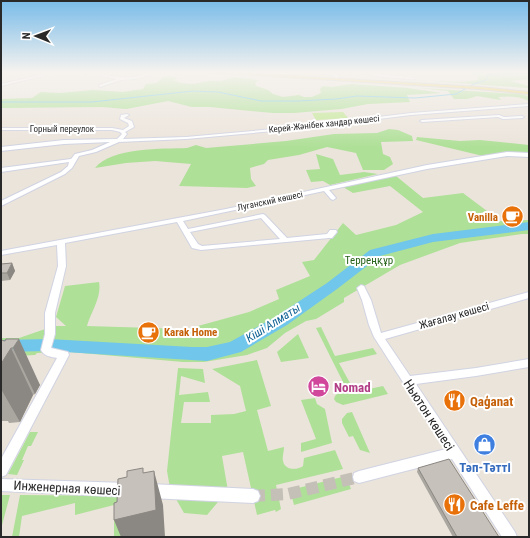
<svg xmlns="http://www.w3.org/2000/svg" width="530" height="538" viewBox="0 0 530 538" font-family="'Roboto Condensed',sans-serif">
<rect width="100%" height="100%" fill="#ebe4db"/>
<!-- green -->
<path fill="#afe098" d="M465 72H529V79L510 81 529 86V88L431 81 463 82 478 80 477 76Z
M170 76 179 78 173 80 181 83 193 84 208 81H220L235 77 259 80 255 83 256 86 268 90 273 94 283 97 299 95 304 97H312L321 93 320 89 323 86 332 87 351 84 408 88 441 93 407 95 410 102 368 104 341 109 294 113H273L210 107H192L168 101 126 109 102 107 1 108V99L32 98 41 92 60 93 93 90 123 92 143 89 146 84 157 83 163 77Z
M420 88 519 94 529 96V101C519 96 509 96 498 97L501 100 477 96 467 99H454L448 91Z
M389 129 398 130 412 136 413 141 381 142 383 154 390 157 393 164 384 170H363L356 153 327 147 299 155 268 160 264 164 250 168 251 179 256 186 247 188 179 186 191 164 155 161 126 163 95 168C111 147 163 149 187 148L196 145 206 148 286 141 334 134 377 133Z
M417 137 460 141 480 140 529 145V153L513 152 483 156 416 140Z
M316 154 333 159 340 175 364 172 378 174 330 185 323 181 311 182 306 170 320 169Z
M396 176 423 198 463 193 487 211 474 215 477 222 529 220V234H522L460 243 400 265 344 298V302L316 319 306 321 285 333 267 348 247 355 204 362H183L70 352 37 353 35 355 1 357V338H19L54 326H66L56 317 65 286 99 282C102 297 91 312 87 326L187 329 249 312 279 299 276 290 310 276 302 262 314 260 343 223 356 235 396 225 423 212 390 186 353 193 343 187Z
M321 327 335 356 373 348 377 354 339 363 355 392 383 386 388 394 343 405 336 402 334 399 335 396 345 386 316 328Z
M298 334 309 358 281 362 277 352Z
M257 360 271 406 257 410 268 451 284 447C284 452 282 457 283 461 285 471 298 470 303 466L304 458 335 450 343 469 276 485 281 509 276 512 275 510 257 515 243 452 222 456 228 491 170 488 167 471 178 368 203 369 205 383 181 376 179 395 208 392 210 402H184L181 423H211V415L234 414 246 411 240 386 212 369Z
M315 398 317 404 325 409 332 443 301 452V443L316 439 301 400Z
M352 412 370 453 360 450 353 436 349 437 342 423V419L347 413Z
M30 432H38L31 446H28L22 460H24L17 475 8 474Z
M346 476 351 489 294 505 290 490Z
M1 495H10L1 529Z
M20 495 141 496 128 537H114V505L75 515V503L22 516 19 537H12Z
M176 499 218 502 207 515 184 513Z"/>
<!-- pitch -->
<path fill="#c2e894" d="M343 112 348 118 316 120 312 113Z"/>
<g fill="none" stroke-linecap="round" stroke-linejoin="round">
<!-- stream -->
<path stroke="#70c6eb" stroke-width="1" d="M1 102H92L193 91 218 92 261 101H298L336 99 357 96 415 98 456 94 474 84 486 80 488 75 529 73"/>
<!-- river -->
<path fill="#70c6eb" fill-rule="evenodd" d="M529 222V230L433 242 380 256 337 289 287 325 241 352 207 361 49 351 1 352V340L49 339 192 347H207L230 342 275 317 327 283 370 250 433 234Z"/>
<!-- minor-tunnel -->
<path stroke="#c4bfb7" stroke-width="12" stroke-dasharray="12 6" stroke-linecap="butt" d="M253 496 288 494 359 477"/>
<defs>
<path id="minor" d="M54 72H58L1 86V84Z
M83 72H88C103 74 119 79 134 77 142 76 151 71 159 72L135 79 121 80 100 87 99 85 117 79Z
M325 72H329L337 74 339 77 336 78 335 76Z
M360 72 416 78 414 79 382 77Z
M529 104V106L411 115 296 129 186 139 119 142 96 152 79 156 72 168 65 174 1 206V201L61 172 68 166 69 162 1 172V168L71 159 75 154 92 150 110 142 64 144 1 151V147L64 140 117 139 122 134 120 132 112 130H1V128H112L123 130 129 126 128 123 120 119 121 115 127 114 129 115 124 118 132 121 134 127 125 132 127 134 123 139 186 137 296 127 411 113Z
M499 115 504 117 522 116 524 117 522 118 503 119 498 117 422 122 420 121 422 120Z
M507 152 529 153V157L507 156 427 169 329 190 336 198 333 200 331 199 324 191 183 221 188 229 263 214 265 215 287 238 327 234 330 230H336L337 232 332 238H329L201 250 192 248 177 222 65 243 66 266 55 313V334L51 348 68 352 69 355 6 475 1 477V459L57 358C51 357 44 356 41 350L45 334V313L58 266 57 245 1 255V251L226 209 427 165ZM261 218 280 239 202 246 198 244 190 232Z
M361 285 364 286 371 300 381 333 529 292V298L385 339 410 376 476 368 529 359V367L476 376 416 384 515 532 517 537H502L452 459 359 483 354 481 353 477 354 473 359 471 446 449 374 337 369 325 362 300 357 288Z
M1 479 128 483 133 485 135 490 133 495 128 497 1 491Z
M150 484 253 489 258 491 260 496 258 501 253 503 150 498 145 496 143 491 145 486Z"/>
<path id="major" d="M207 72H223L479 87 529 92V94L479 89Z"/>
</defs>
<!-- minor casing -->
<use href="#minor" stroke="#d0d3e2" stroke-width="2"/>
<!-- major casing -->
<use href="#major" stroke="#c3c3c3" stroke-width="2"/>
<!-- minor -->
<use href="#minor" fill="#fff" fill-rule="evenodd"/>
<!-- major -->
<use href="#major" fill="#edd05e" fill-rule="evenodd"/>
</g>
<!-- wall -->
<path fill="#aaa6a0" d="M12 263 15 271 10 280 1 281V264Z
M6 339 40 385 35 394 33 395 20 422 9 423 8 421H1V340L5 341Z
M418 468 499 537H453L417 472Z"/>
<!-- shaded-wall -->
<path fill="#8b8782" d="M12 263 15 271 10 280 7 273Z
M19 339 40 385 35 394 13 348Z
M11 348 33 395 20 422 1 389V364Z
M154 471 163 505 165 537H121L114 520Z"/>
<!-- building -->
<path fill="#c6c1ba" stroke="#8b8782" d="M12 263 7 273H1V264Z
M6 339H19L13 348H11L1 364V340L5 341Z
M449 459 499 537H457L418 468Z
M143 468V473L154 471 156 510 114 520V503L117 502 118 479 127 477V471Z"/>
<!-- sky -->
<linearGradient id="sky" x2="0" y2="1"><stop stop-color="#78bbe9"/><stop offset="0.49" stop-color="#f6f3ef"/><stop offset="1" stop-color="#f6f3ef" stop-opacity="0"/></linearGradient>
<rect width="530" height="147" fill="url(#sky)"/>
<!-- icons -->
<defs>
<symbol id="cafe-disc" viewBox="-11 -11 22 22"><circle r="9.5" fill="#e8710a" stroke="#fff"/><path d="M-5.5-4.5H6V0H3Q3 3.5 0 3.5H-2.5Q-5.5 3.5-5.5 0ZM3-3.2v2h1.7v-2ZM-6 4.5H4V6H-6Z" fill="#fff"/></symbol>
<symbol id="hotel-disc" viewBox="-11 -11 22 22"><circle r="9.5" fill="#d1479c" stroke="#fff"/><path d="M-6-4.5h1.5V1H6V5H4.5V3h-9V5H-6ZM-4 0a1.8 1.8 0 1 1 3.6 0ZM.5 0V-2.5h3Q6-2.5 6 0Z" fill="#fff"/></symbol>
<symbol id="restaurant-disc" viewBox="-11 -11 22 22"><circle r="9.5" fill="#e8710a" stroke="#fff"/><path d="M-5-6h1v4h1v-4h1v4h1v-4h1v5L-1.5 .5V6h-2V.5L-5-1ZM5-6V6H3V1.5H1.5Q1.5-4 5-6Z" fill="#fff"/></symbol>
<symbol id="shop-disc" viewBox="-11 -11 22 22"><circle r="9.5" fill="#3f7fe0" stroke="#fff"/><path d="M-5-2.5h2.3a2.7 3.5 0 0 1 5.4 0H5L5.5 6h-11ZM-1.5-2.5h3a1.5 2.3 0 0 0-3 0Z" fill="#fff"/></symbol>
</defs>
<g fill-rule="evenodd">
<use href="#cafe-disc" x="500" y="204" width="25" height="25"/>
<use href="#cafe-disc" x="136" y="320" width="25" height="25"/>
<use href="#hotel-disc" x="306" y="374" width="25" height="25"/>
<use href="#restaurant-disc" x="442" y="388" width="25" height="25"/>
<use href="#shop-disc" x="472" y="432" width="25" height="25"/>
<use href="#restaurant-disc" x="442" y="492" width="25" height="25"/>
</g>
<g text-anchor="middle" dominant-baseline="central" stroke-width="4" stroke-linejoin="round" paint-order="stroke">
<!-- far-street labels -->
<g font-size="9" fill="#292929" stroke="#fff">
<text transform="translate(324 124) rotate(-6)">Керей-Жәнібек хандар көшесі</text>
<text x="62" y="129">Горный переулок</text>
<text transform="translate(270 201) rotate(-12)">Луганский көшесі</text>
</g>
<!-- food labels -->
<g font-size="11" font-weight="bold" fill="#c56008" stroke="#fff" text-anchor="end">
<text x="498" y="217">Vanilla</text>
<text x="164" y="332" text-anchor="start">Karak Home</text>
</g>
<!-- park labels -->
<g font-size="11" fill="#28631b" stroke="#fff">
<text x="369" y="260">Терреңқұр</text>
</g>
<!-- street labels -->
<g font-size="11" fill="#292929" stroke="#fff">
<text transform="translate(454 316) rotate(-16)">Жағалау көшесі</text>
</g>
<!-- water labels -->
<g font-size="12" font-style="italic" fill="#116395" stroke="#fff">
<text transform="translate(273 323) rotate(-32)">Кіші Алматы</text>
</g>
<!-- near-hotel labels -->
<g font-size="13" font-weight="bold" fill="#b23c85" stroke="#fff" text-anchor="start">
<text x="334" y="387">Nomad</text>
</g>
<!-- near-food labels -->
<g font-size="13" font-weight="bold" fill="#c56008" stroke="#fff" text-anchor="start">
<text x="470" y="401">Qaģanat</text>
<text x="470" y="505">Cafe Leffe</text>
</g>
<!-- near-street labels -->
<g font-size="13" fill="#292929" stroke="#fff">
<text transform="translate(429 415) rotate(57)">Ньютон көшесі</text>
<text transform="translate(67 488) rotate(3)">Инженерная көшесі</text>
</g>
<!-- near-shop labels -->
<g font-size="13" font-weight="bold" fill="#366cbe" stroke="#fff">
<text x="485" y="467">Тәп-Тәтті</text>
</g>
</g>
<!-- border -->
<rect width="530" height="538" fill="none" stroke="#292929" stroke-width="4"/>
<!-- north arrow -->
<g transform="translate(36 36) rotate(271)" stroke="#ffffff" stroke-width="3" paint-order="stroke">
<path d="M0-3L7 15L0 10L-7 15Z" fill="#292929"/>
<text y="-6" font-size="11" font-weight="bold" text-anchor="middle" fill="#292929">N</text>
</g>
</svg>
